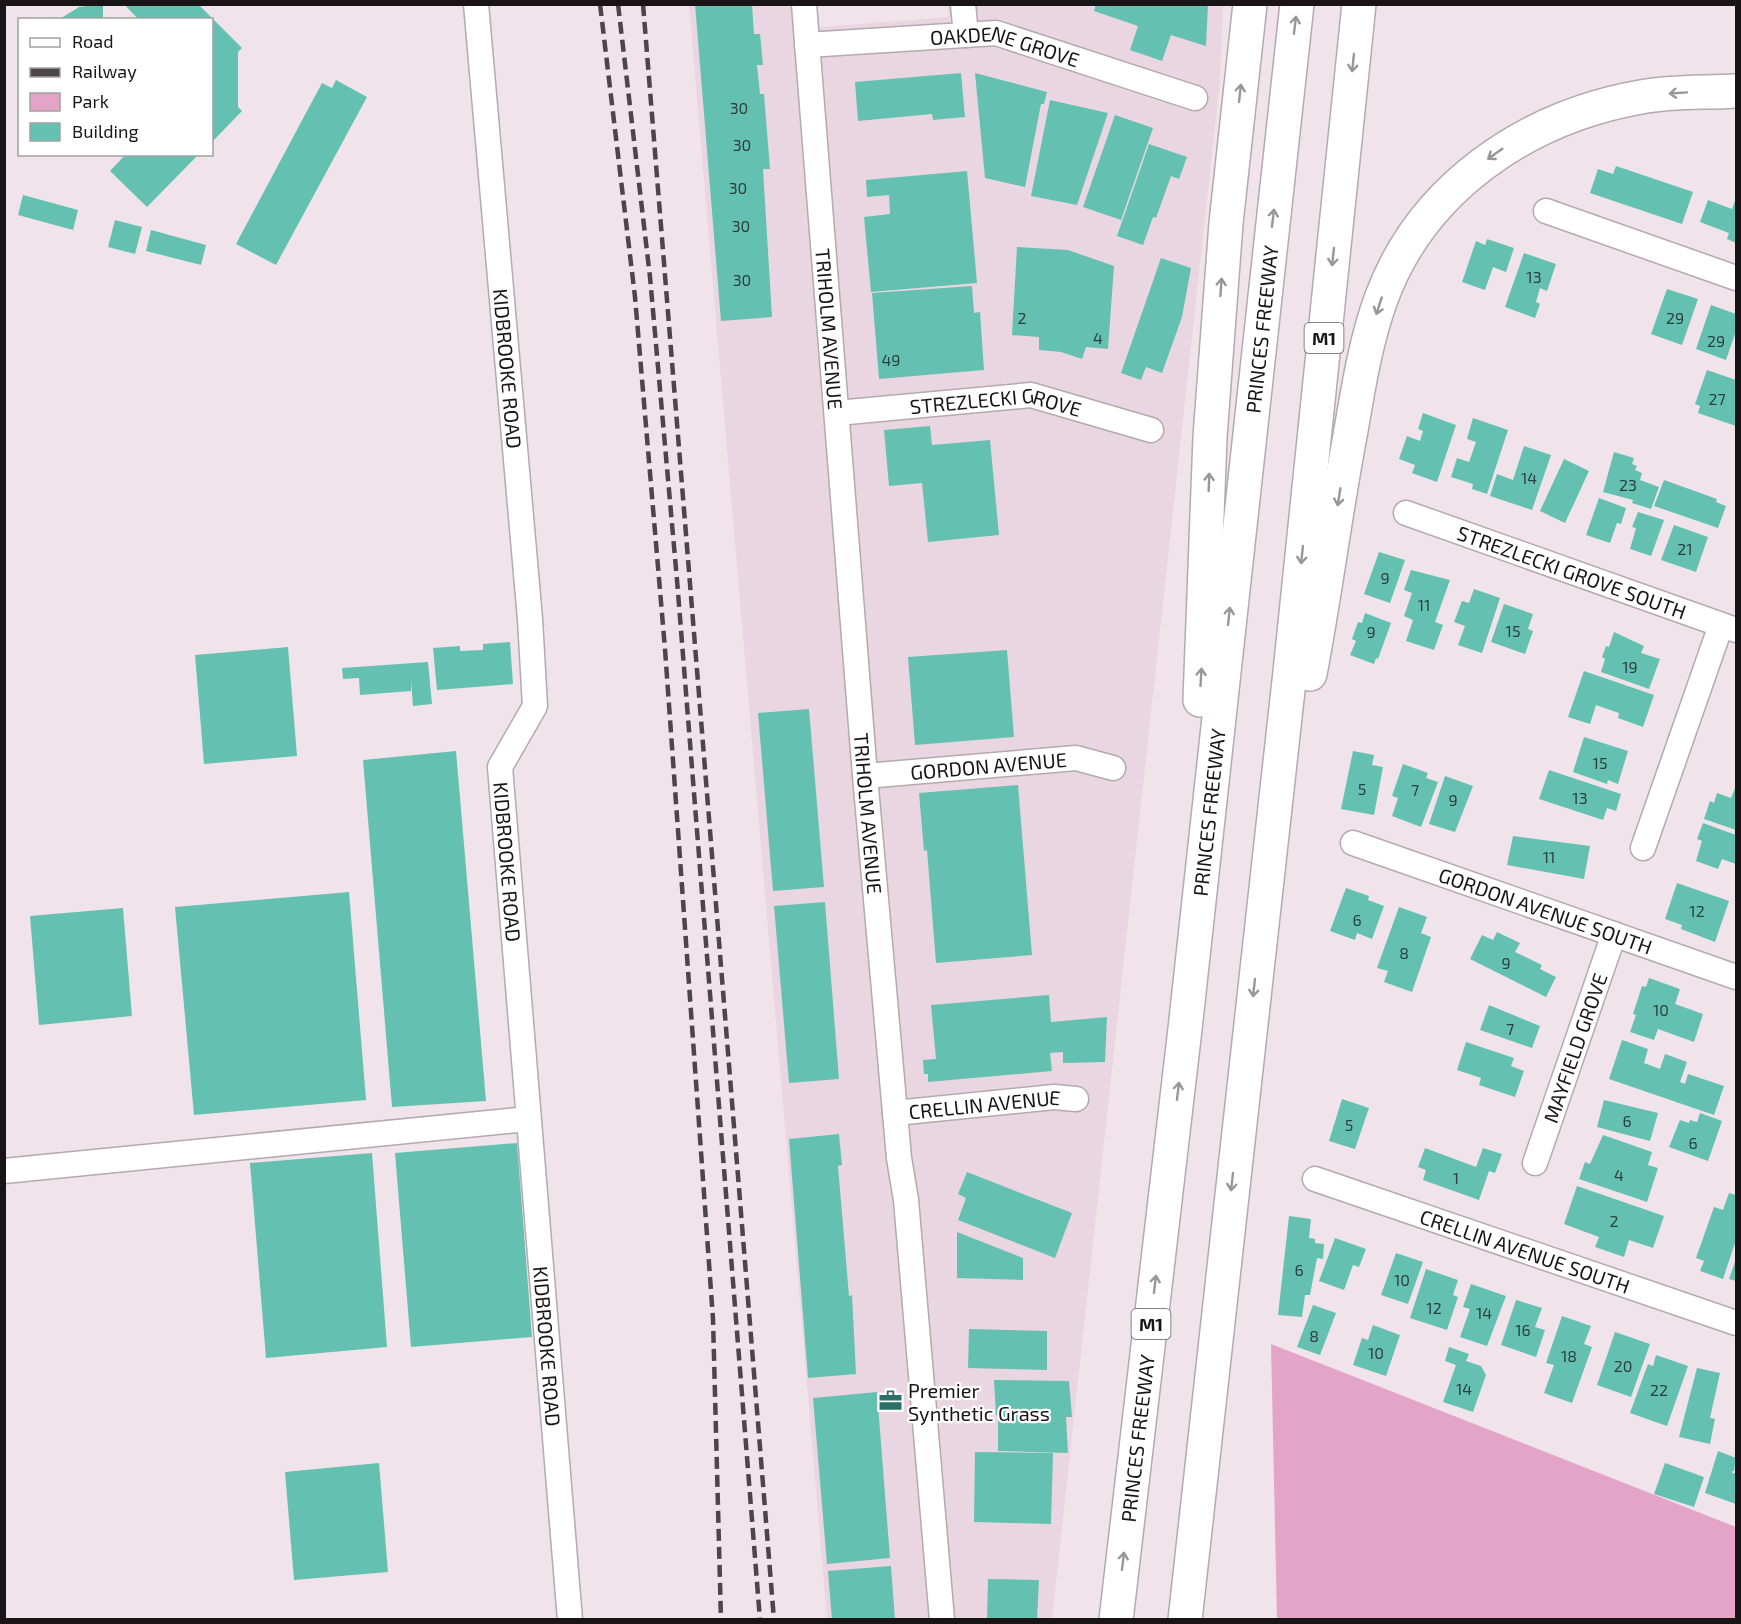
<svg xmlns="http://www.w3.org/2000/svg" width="1741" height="1624" viewBox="0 0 1741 1624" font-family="'Exo 2',sans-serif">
<rect width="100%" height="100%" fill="#f0e4ea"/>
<!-- built -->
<path fill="#ead6e0" d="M689 5H817L820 27 948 17V5H1223L1220 81 1052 1619H827Z"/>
<!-- green -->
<path fill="#e4a4c8" d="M1271 1344 1736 1527V1619H1277Z"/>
<!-- building -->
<path fill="#64c1b1" d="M103 4V20H58L79 7Z
M124 4H198L242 48 238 52V107L242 111 212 142V20H139Z
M695 4H752L754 34H760L763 65H757L760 94H764L770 169H763L772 317 721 321Z
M1096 4H1208L1206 46 1171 35 1162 61 1130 50 1138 26 1094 11Z
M961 73 965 117 933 120 932 114 858 121 855 82Z
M975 73 1047 92 1044 104H1041L1025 187 985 178Z
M336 80 367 97 276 265 236 244 322 83 332 88Z
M1050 100 1108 113 1077 205 1031 196Z
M1115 115 1153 128 1121 220 1083 207Z
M1149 144 1187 157 1179 179 1171 176 1156 218 1153 217 1143 245 1117 236Z
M126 154H199L147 207 110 171Z
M1616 166 1693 192 1682 224 1590 193 1598 169 1613 174Z
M967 171 977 283 871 292 864 217 890 214 889 195 867 197 866 180Z
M23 195 78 210 73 230 18 215Z
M1736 198V243L1727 239 1729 233 1700 222 1708 200 1732 209Z
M115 220 142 227 135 254 108 247Z
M151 230 206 245 201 265 146 251Z
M1487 239 1514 248 1506 272 1493 267 1485 290 1462 282 1476 241 1485 245Z
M1017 247 1068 250 1114 266 1108 349 1086 347 1082 359 1061 352 1039 350V337L1012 335Z
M1524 253 1556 264 1547 291 1540 288 1536 302 1540 304 1535 318 1505 307Z
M1161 258 1191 268 1182 317 1162 373 1146 367 1141 380 1121 373Z
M972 286 974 313 980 312 984 370 879 379 872 293Z
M1667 289 1698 299 1682 345 1651 334Z
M1711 305 1736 314V331L1726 360 1696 349Z
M1707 370 1736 380V426L1698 413 1700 406 1695 404Z
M1423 413 1456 425 1437 482 1412 473 1415 465 1399 459 1407 436 1420 441 1423 431 1418 429Z
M1473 418 1508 430 1487 494 1472 489 1473 484 1451 477 1457 458 1469 462 1476 442 1467 439Z
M930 426 932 445 990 440 999 535 928 542 922 483 889 486 884 430Z
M1524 446 1551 455 1532 510 1490 496 1497 474 1513 480Z
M1614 452 1634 458 1632 464 1637 466 1635 470 1642 473 1640 480 1659 487 1651 509 1632 503 1633 500 1603 492Z
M1564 459 1589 471 1565 523 1540 511Z
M1664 480 1717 499 1716 502 1726 506 1718 528 1654 506Z
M1599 498 1626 508 1621 524 1617 523 1610 543 1586 535Z
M1638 512 1664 520 1651 556 1630 549 1636 528 1632 527Z
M1674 525 1708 537 1696 572 1661 560Z
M1379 552 1405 560 1390 603 1364 594Z
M1411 570 1450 580 1435 622 1443 625 1434 650 1406 641 1413 620 1404 616 1412 593 1404 590Z
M1474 589 1500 598 1482 653 1458 645 1465 626 1454 622 1462 601 1469 603Z
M1504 604 1533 614 1528 629 1533 631 1525 654 1491 642Z
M1365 613 1391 623 1378 659 1376 658 1374 664 1350 655 1356 641 1352 639 1358 622 1362 623Z
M1614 632 1644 646 1641 653 1660 659 1649 689 1601 672 1605 659 1602 657 1606 646 1609 647Z
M510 642 513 684 437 690 433 648 460 646V651L483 650V644Z
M288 647 297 756 204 764 195 655Z
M1007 650 1014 737 915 745 908 657Z
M428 662 432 704 413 706 411 680V691L360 695 359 678 343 679 342 668Z
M1584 671 1654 695 1643 727 1618 718 1619 713 1596 705 1590 724 1568 717Z
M809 709 824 887 773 891 758 713Z
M1584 737 1628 751 1618 784 1608 780 1607 784 1573 772Z
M456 751 486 1101 392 1107 363 760Z
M1353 751 1374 755 1372 765 1383 767 1374 815 1341 809Z
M1403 764 1428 773 1426 778 1438 782 1421 827 1392 816 1398 798 1392 796Z
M1549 770 1621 794 1616 811 1607 808 1603 820 1539 799Z
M1445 776 1473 786 1455 832 1429 824Z
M1018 785 1032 955 936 963 927 850 924 851 919 793Z
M1735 788 1736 830 1704 819 1710 801 1714 803 1717 793 1731 798Z
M1703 823 1736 835V864L1722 859 1718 869 1696 861 1702 841 1697 839Z
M1513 836 1590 846 1584 879 1507 865Z
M1677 883 1729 901 1715 942 1681 929 1682 925 1665 919Z
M1346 888 1369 896 1368 900 1384 906 1372 939 1357 933 1355 940 1330 931Z
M349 892 366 1100 194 1115 175 907Z
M825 902 839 1079 789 1083 774 906Z
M1399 907 1427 917 1421 933 1431 937 1412 992 1384 982 1388 971 1377 968Z
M123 908 132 1016 39 1025 30 916Z
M1497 932 1520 943 1515 952 1542 965 1540 969 1556 977 1546 997 1470 959 1482 935 1493 940Z
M1649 978 1680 989 1675 1004 1703 1014 1694 1042 1658 1029 1654 1040 1630 1032 1636 1015 1633 1014 1642 986 1646 987Z
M1049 995 1051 1022 1107 1017 1105 1062 1063 1063V1052L1050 1053 1052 1071 928 1082V1074H924L923 1060 936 1059 931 1005Z
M1489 1005 1540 1026 1532 1048 1480 1030Z
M1622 1040 1648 1049 1644 1063 1660 1069 1665 1054 1687 1062 1680 1082 1685 1084 1688 1074 1724 1086 1714 1115 1609 1079Z
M1466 1042 1514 1058 1511 1066 1524 1071 1515 1097 1479 1085 1481 1078 1457 1070Z
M1342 1099 1369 1108 1355 1149 1329 1141Z
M1604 1100 1658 1113 1650 1141 1597 1127Z
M1700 1113 1722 1121 1708 1161 1669 1147 1680 1120 1689 1123 1690 1120 1697 1122Z
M839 1134 842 1165 838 1166 849 1296 852 1295 856 1374 808 1378 789 1139Z
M1603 1135 1652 1152 1648 1165 1658 1168 1647 1202 1579 1179 1585 1162 1590 1164Z
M517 1143 532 1337 411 1347 395 1153Z
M1425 1148 1476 1167 1483 1148 1502 1154 1495 1173 1489 1171 1479 1200 1423 1180 1426 1170 1418 1167Z
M372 1153 387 1347 266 1358 250 1163Z
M967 1172 1072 1213 1055 1258 958 1220 966 1198 958 1194Z
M1577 1186 1664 1216 1653 1248 1629 1240 1624 1257 1595 1247 1599 1237 1564 1224Z
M1729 1193 1736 1195V1240L1723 1279 1700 1271 1704 1261 1696 1258 1714 1207 1723 1210Z
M1289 1216 1311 1219 1309 1238 1315 1239V1243L1324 1244 1323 1259 1317 1258 1310 1295H1305L1302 1317 1278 1315Z
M957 1232 1023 1258V1280L957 1278Z
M1335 1238 1366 1249 1359 1267 1353 1265 1344 1290 1319 1281Z
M1396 1253 1423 1262 1408 1304 1381 1295Z
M1736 1259V1281L1729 1279Z
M1426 1269 1458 1280 1453 1295 1458 1297 1447 1330 1410 1318Z
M1471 1284 1506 1296 1487 1346 1460 1337 1470 1309 1463 1307Z
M1516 1300 1542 1308 1535 1327 1545 1330 1536 1357 1501 1345Z
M1313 1305 1336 1313 1320 1355 1297 1347Z
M1562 1316 1591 1326 1584 1344 1592 1347 1572 1403 1544 1393 1554 1365 1546 1363Z
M1373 1325 1400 1335 1386 1376 1353 1365 1362 1338 1368 1340Z
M969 1329 1047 1331V1370L968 1368Z
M1615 1332 1650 1344 1631 1397 1597 1385Z
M1449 1347 1469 1354 1466 1361 1481 1366 1486 1375 1473 1412 1443 1402 1456 1365 1445 1361Z
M1656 1355 1688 1366 1667 1426 1630 1413 1648 1364 1653 1366Z
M1697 1368 1720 1373 1710 1418 1715 1419 1710 1444 1679 1437Z
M994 1380 1069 1381 1072 1417H1066L1068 1453 998 1451V1416L996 1415Z
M877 1392 890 1558 827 1564 813 1398Z
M1718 1451 1736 1458 1734 1471 1731 1472 1736 1474V1504L1705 1493Z
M975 1452 1053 1453 1051 1524 974 1522Z
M379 1463 388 1572 294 1580 285 1472Z
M1665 1463 1704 1477 1694 1507 1654 1494Z
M891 1566 895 1620H832L828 1571Z
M988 1579 1039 1580 1037 1620H987Z"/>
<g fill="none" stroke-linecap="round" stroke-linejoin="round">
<defs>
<g id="minor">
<path id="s1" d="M476 4 530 619 535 706 500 767 570 1620"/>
<path id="s2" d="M804 4 865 776 899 1158 906 1200 942 1620"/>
<path d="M963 4 966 35"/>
<path id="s3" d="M807 45 996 33 1195 98"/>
<path d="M1546 211 1736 278"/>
<path id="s4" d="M837 413 1031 395 1151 430"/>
<path id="s5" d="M1406 513 1736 630"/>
<path id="s6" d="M865 776 1076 758 1113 768"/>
<path id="s7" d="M1353 843 1736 977"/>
<path d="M1643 848 1721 625"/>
<path id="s8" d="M895 1113 1054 1097 1076 1099"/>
<path id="s9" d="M1535 1163 1614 934"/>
<path d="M4 1171 528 1119"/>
<path id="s10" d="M1315 1179 1736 1323"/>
</g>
<g id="highway">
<path d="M1310 674C1325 595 1335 515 1350 436 1358 390 1365 343 1381 299 1422 187 1527 117 1641 97 1673 91 1705 93 1736 91"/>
<path d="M1200 700 1210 437 1226 223 1250 4"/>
<path id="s11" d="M1116 1620 1185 1029 1297 4"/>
<path d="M1185 1620 1290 672 1359 4"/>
</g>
</defs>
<!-- minor casing -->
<use href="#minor" stroke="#b4a9af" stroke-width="27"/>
<!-- highway casing -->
<use href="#highway" stroke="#b4a9af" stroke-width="36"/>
<!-- minor -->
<use href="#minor" stroke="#fff" stroke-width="24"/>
<!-- highway -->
<use href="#highway" stroke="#fff" stroke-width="33"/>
<!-- rail -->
<path stroke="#4c4649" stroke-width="4.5" stroke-dasharray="12 6" stroke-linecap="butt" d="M600 4 635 297 665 649 713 1319 721 1620
M618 4 650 277 677 580 760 1620
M643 4 774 1620"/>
</g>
<!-- one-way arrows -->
<defs><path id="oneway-shaft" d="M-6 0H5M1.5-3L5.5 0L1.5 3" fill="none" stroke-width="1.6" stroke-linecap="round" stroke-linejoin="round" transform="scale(1.5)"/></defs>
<g stroke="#989697">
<use href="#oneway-shaft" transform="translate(1295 25) rotate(-83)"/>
<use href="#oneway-shaft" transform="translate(1353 63) rotate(96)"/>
<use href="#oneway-shaft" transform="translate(1240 93) rotate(-84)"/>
<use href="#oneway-shaft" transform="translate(1678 93) rotate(176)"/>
<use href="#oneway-shaft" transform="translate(1495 154) rotate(145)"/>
<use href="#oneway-shaft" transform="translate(1273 218) rotate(-83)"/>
<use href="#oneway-shaft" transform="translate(1333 257) rotate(96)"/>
<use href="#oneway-shaft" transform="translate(1221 287) rotate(-86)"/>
<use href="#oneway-shaft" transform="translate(1379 306) rotate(108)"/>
<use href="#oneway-shaft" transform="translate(1209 482) rotate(-88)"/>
<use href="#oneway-shaft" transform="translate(1339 497) rotate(99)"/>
<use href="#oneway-shaft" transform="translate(1302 555) rotate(96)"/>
<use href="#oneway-shaft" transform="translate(1229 616) rotate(-84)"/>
<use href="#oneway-shaft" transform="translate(1201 677) rotate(-87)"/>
<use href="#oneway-shaft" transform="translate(1254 988) rotate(96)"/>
<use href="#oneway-shaft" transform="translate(1178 1091) rotate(-83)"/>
<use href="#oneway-shaft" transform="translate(1232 1182) rotate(96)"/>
<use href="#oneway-shaft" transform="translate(1155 1284) rotate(-83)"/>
<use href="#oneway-shaft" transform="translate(1123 1561) rotate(-83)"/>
</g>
<!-- icons -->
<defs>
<symbol id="office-bare" viewBox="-9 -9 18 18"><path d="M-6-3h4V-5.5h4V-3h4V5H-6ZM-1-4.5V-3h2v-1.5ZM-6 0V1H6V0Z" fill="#2a7066" stroke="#fff" stroke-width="2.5" paint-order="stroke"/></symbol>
</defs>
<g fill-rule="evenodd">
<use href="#office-bare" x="874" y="1384" width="33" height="33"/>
</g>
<g text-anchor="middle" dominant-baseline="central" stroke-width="4.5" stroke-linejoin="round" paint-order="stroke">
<!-- number labels -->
<g font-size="16" fill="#2c403e">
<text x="739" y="107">30</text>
<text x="742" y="144">30</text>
<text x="738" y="187">30</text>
<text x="741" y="225">30</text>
<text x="1534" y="276">13</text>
<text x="742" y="279">30</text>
<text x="1022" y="317">2</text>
<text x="1675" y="317">29</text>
<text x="1098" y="337">4</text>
<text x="1716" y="340">29</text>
<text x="891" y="359">49</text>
<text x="1717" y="398">27</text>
<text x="1529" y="477">14</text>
<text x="1628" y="484">23</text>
<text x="1685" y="548">21</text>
<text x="1385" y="577">9</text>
<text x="1424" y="604">11</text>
<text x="1513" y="630">15</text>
<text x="1371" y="631">9</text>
<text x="1630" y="666">19</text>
<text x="1600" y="762">15</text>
<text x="1362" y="788">5</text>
<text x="1415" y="789">7</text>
<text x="1580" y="797">13</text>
<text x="1453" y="799">9</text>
<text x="1549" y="856">11</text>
<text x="1697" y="910">12</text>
<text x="1357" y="919">6</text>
<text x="1404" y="952">8</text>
<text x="1506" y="962">9</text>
<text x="1661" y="1009">10</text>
<text x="1510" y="1028">7</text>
<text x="1627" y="1120">6</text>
<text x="1349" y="1124">5</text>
<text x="1693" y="1142">6</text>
<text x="1619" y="1174">4</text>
<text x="1456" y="1177">1</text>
<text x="1614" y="1220">2</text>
<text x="1299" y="1269">6</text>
<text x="1402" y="1279">10</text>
<text x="1434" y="1307">12</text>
<text x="1484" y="1312">14</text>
<text x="1523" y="1329">16</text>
<text x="1314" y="1335">8</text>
<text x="1376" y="1352">10</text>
<text x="1569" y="1355">18</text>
<text x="1623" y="1365">20</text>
<text x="1464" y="1388">14</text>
<text x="1659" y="1389">22</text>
</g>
<!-- shield labels -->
<g fill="#fff" stroke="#5e5b5d" stroke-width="1.5">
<rect x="1304.5" y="323" width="39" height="30" rx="4.5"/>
<rect x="1131.5" y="1309" width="39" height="30" rx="4.5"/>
</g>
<g font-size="18" font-weight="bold" fill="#191517">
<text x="1324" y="338">M1</text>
<text x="1151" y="1324">M1</text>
</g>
<!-- street labels -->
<g font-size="20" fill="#191517" stroke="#fff">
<text stroke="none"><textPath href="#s3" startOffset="200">OAKDENE GROVE</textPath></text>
<text stroke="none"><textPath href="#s2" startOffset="326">TRIHOLM AVENUE</textPath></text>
<text stroke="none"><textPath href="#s11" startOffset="1299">PRINCES FREEWAY</textPath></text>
<text stroke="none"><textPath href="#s1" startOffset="366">KIDBROOKE ROAD</textPath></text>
<text stroke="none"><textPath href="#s4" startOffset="160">STREZLECKI GROVE</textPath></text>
<text stroke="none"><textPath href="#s5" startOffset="176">STREZLECKI GROVE SOUTH</textPath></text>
<text stroke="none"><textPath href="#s6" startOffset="124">GORDON AVENUE</textPath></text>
<text stroke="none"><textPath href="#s2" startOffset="812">TRIHOLM AVENUE</textPath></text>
<text stroke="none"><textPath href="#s11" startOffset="813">PRINCES FREEWAY</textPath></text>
<text stroke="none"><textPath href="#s1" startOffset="870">KIDBROOKE ROAD</textPath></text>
<text stroke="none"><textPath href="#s7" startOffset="204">GORDON AVENUE SOUTH</textPath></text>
<text stroke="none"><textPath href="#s9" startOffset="122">MAYFIELD GROVE</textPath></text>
<text stroke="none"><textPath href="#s8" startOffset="90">CRELLIN AVENUE</textPath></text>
<text stroke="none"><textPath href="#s10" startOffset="222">CRELLIN AVENUE SOUTH</textPath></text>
<text stroke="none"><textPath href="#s1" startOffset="1356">KIDBROOKE ROAD</textPath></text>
<text stroke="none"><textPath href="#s11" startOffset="183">PRINCES FREEWAY</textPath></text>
</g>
<!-- poi labels -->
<g font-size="20" fill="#191517" stroke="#fff" text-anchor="start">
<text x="908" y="1390">Premier<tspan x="908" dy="23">Synthetic Grass</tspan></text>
</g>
</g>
<!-- border -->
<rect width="1741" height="1624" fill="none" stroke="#191517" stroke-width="12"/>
<!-- legend -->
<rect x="18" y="18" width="195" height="138" fill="#ffffff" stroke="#a3a1a2" stroke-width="1.5"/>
<rect x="30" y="38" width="30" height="9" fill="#ffffff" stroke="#a3a1a2" stroke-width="1.5"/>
<text x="72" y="48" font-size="18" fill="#191517">Road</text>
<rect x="30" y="68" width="30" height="9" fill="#4c4649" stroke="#a3a1a2" stroke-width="1.5"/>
<text x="72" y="78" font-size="18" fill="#191517">Railway</text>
<rect x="30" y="93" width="30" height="18" fill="#e4a4c8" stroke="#a3a1a2" stroke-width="1.5"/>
<text x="72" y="108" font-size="18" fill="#191517">Park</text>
<rect x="30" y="123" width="30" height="18" fill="#64c1b1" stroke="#a3a1a2" stroke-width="1.5"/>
<text x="72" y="138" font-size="18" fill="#191517">Building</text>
</svg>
